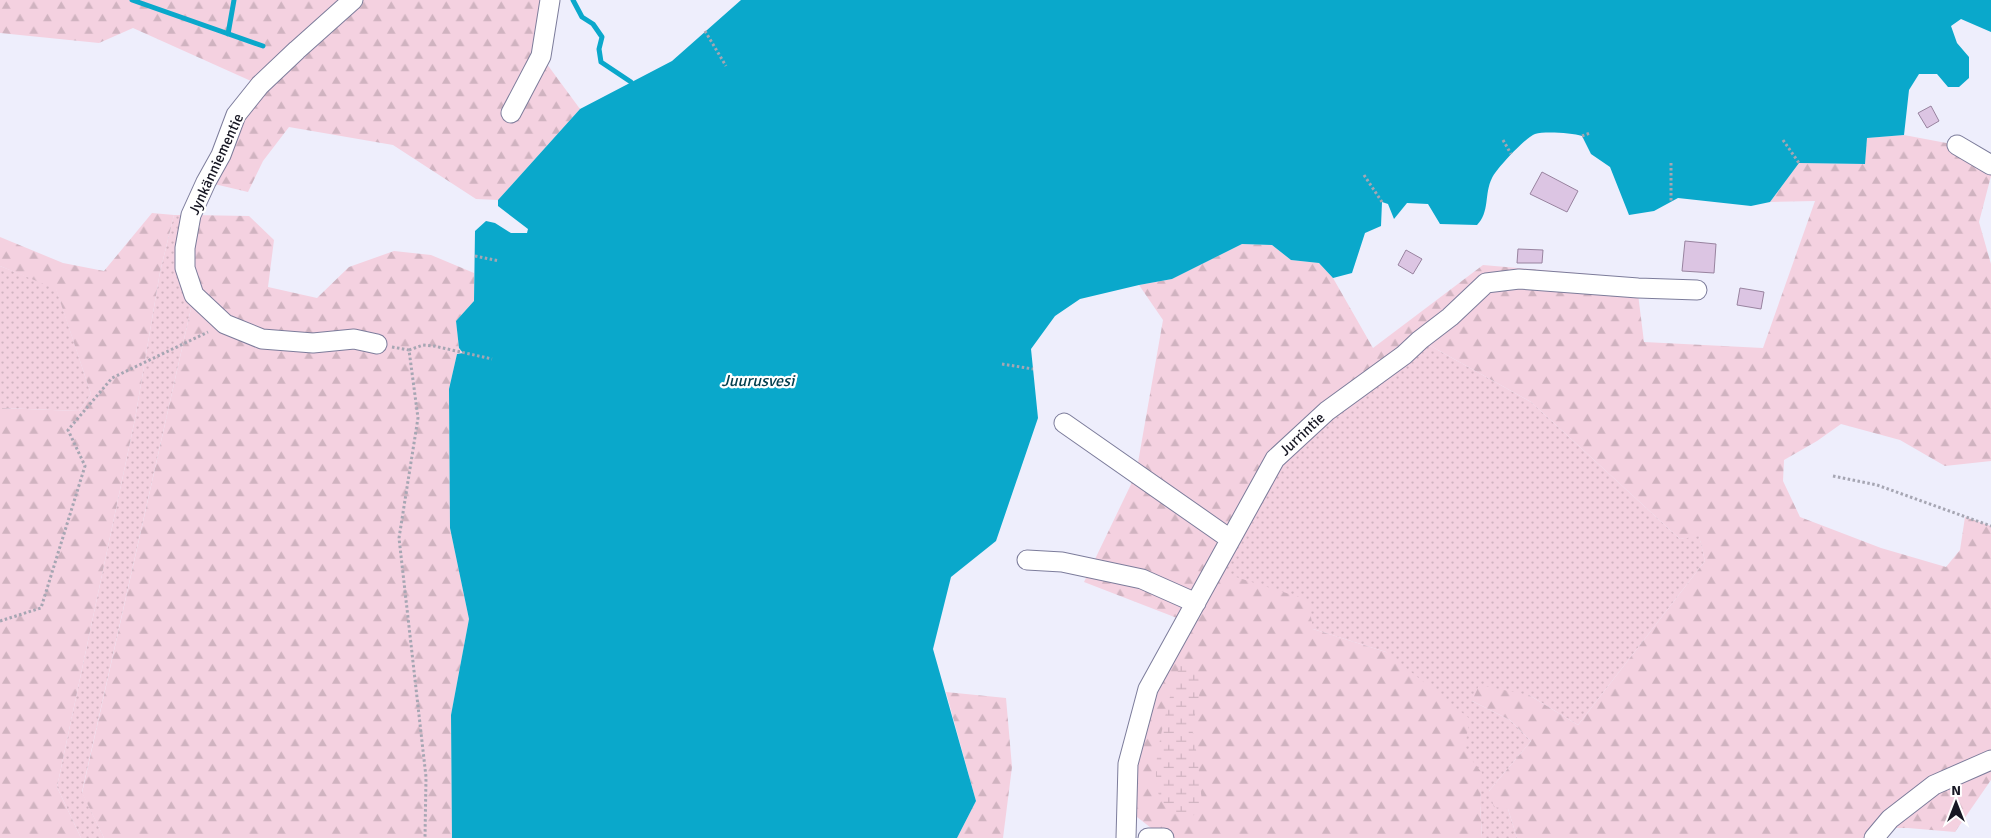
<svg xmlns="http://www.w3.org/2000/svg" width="1991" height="838" viewBox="0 0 1991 838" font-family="Signika,sans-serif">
<defs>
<pattern id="grass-dots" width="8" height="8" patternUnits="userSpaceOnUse" patternTransform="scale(1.25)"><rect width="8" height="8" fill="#f4d1e0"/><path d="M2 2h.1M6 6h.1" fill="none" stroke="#d0b3c0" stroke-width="1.8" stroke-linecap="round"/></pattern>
<pattern id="forest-firs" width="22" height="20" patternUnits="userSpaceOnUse" patternTransform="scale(1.25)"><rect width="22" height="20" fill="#f4d1e0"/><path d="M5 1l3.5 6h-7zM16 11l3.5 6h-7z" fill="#d0b3c0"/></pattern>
<pattern id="wetland-marsh" width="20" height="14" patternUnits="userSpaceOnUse" patternTransform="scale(1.25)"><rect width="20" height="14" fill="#f4d1e0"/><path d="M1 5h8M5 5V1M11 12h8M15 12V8" fill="none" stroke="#d0b3c0"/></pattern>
</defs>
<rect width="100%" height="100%" fill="#eeeefc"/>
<!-- grass -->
<path fill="url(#grass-dots)" d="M174 215H191L194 295 82 792 104 838H81L57 787 135 419 160 272Z
M0 266 56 288 91 394 79 411 0 408Z
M1420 340 1531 402 1680 539 1699 535 1705 561 1578 725 1529 695 1472 701 1510 720 1531 741 1489 791 1508 809 1517 838H1482L1480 804 1481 773 1386 652 1313 629 1213 570 1275 459Z"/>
<!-- forest -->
<path fill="url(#forest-firs)" d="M0 0H550L541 56 580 109 498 200 476 199 393 145 289 127 263 161 248 192 206 182 260 85 133 28 99 43 0 33Z
M1904 135 1957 145 1991 165V176L1979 222 1991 264V461L1945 466 1900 440 1841 424 1817 441 1784 460 1783 481 1800 517 1881 548 1946 567 1960 550 1965 517 1991 526V780L1955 832 1908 828H1882L1874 838H1517L1508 809 1494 807 1489 791 1531 741 1510 720 1472 701 1479 685 1529 695 1578 725 1705 561 1699 536 1680 539 1531 402 1420 340 1275 459 1214 570 1308 600 1313 629 1386 652 1470 719 1464 750 1482 773 1480 804 1482 838H1164L1137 817 1127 802 1177 618 1084 582 1136 474 1163 320 1139 285 1172 279 1242 244 1272 245 1291 260 1319 263 1333 278 1373 348 1483 265 1636 278 1644 342 1763 348 1815 201 1770 202 1799 163 1865 164 1867 138Z
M152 213 174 215 160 272 135 419 57 787 81 838H0V408L79 411 91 394 56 289 0 266V237L63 263 104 271Z
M191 215 249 216 274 240 268 287 317 298 349 267 394 251 431 255 474 273V301L456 321 459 348 463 353 457 354 449 389 450 528 469 619 451 715 452 838H104L82 793 194 295Z
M946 692 1006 698 1012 767 1003 838H957L976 801Z"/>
<!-- wetland -->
<path fill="url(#wetland-marsh)" d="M1193 665 1198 676 1200 691 1192 729 1197 755 1202 802 1195 815C1140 819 1157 754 1164 721 1169 702 1172 684 1180 666Z"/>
<!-- water -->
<path fill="#0aa8cb" d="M741 0H1991V32L1961 19 1951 26 1957 43 1969 57V78L1959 87H1948L1937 74H1919L1909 90 1904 135 1867 138 1865 164 1799 163 1770 202 1751 206 1678 198 1654 211 1629 215 1610 167 1591 154 1582 136C1572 133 1545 131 1535 134 1526 137 1497 168 1492 178 1484 194 1490 212 1477 225L1440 224 1428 204 1407 203 1394 219 1388 204 1382 202 1381 226 1365 233 1352 273 1333 278 1319 263 1291 260 1272 245 1242 244 1172 279 1139 285 1080 299 1055 316 1031 349 1038 418 996 541 951 577 933 649 976 801 957 838H452L451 715 469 619 450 528 449 389 457 354 463 353 459 348 456 321 474 301 475 231 486 221 495 223 511 233H527L528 229 498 206V200L580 109 672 61Z"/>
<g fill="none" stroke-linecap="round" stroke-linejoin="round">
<!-- stream -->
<path stroke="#0aa8cb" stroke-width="5" d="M132 0 263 46
M573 0 582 17 593 24 602 37 599 49 601 62 631 82
M228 34 234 0"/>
</g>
<!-- building -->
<path fill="#dcc5e3" stroke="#98839f" d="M1931 106 1939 121 1927 128 1918 113Z
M1542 172 1578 191 1567 212 1530 194Z
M1685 241 1716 244 1714 273 1682 271Z
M1518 249 1543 250 1542 263H1517Z
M1406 250 1422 259 1413 274 1398 265Z
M1740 288 1764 292 1761 309 1737 305Z"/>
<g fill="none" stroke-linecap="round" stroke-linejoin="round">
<defs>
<path id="minor" d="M353 0 297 50 260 85 236 115 221 155 206 182 191 215 185 248V268L194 295 225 324 262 339 313 343 354 339 377 344
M511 113 541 56 550 0
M1957 145 1991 165
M1064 423 1230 539
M1027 560 1062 562 1142 579 1196 603
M1126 838 1128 764 1148 689 1275 459 1327 411 1404 355 1420 340 1450 317 1486 283 1519 279 1638 288 1697 290
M1148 838H1164
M1874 838 1890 819 1934 785 1991 760"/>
</defs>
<!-- minor casing -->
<use href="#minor" stroke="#7c7c9b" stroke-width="21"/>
<!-- path -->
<path stroke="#a6a6b3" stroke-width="3" stroke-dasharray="2.5 2.5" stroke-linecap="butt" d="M705 31 726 66
M1582 136 1590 133
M1503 140 1511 154
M1783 140 1799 163
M1671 163V202
M1364 175 1382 202
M475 256 499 261
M392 347 409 350 418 418 399 538 426 777 425 838
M409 350 423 345 434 346 492 359
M1002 364 1033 369
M1833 476 1877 485 1991 526
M0 621 41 608 85 466 68 430 112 378 208 332"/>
<!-- minor -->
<use href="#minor" stroke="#fff" stroke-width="19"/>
</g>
<g text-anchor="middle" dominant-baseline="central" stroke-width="4.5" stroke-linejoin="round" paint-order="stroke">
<!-- street labels -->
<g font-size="15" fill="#171723" stroke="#fff">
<text transform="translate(216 164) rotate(-65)">Jynkänniementie</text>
<text transform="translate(1302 434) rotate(-43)">Jurrintie</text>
</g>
<!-- water labels -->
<g font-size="16" font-style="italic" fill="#04404f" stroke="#fff">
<text x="758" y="381">Juurusvesi</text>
</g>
</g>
<!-- north arrow -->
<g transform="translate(1956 803)" stroke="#ffffff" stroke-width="4" paint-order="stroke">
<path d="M0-4L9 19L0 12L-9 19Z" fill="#171723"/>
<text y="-8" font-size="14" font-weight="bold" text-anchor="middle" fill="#171723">N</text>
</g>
</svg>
